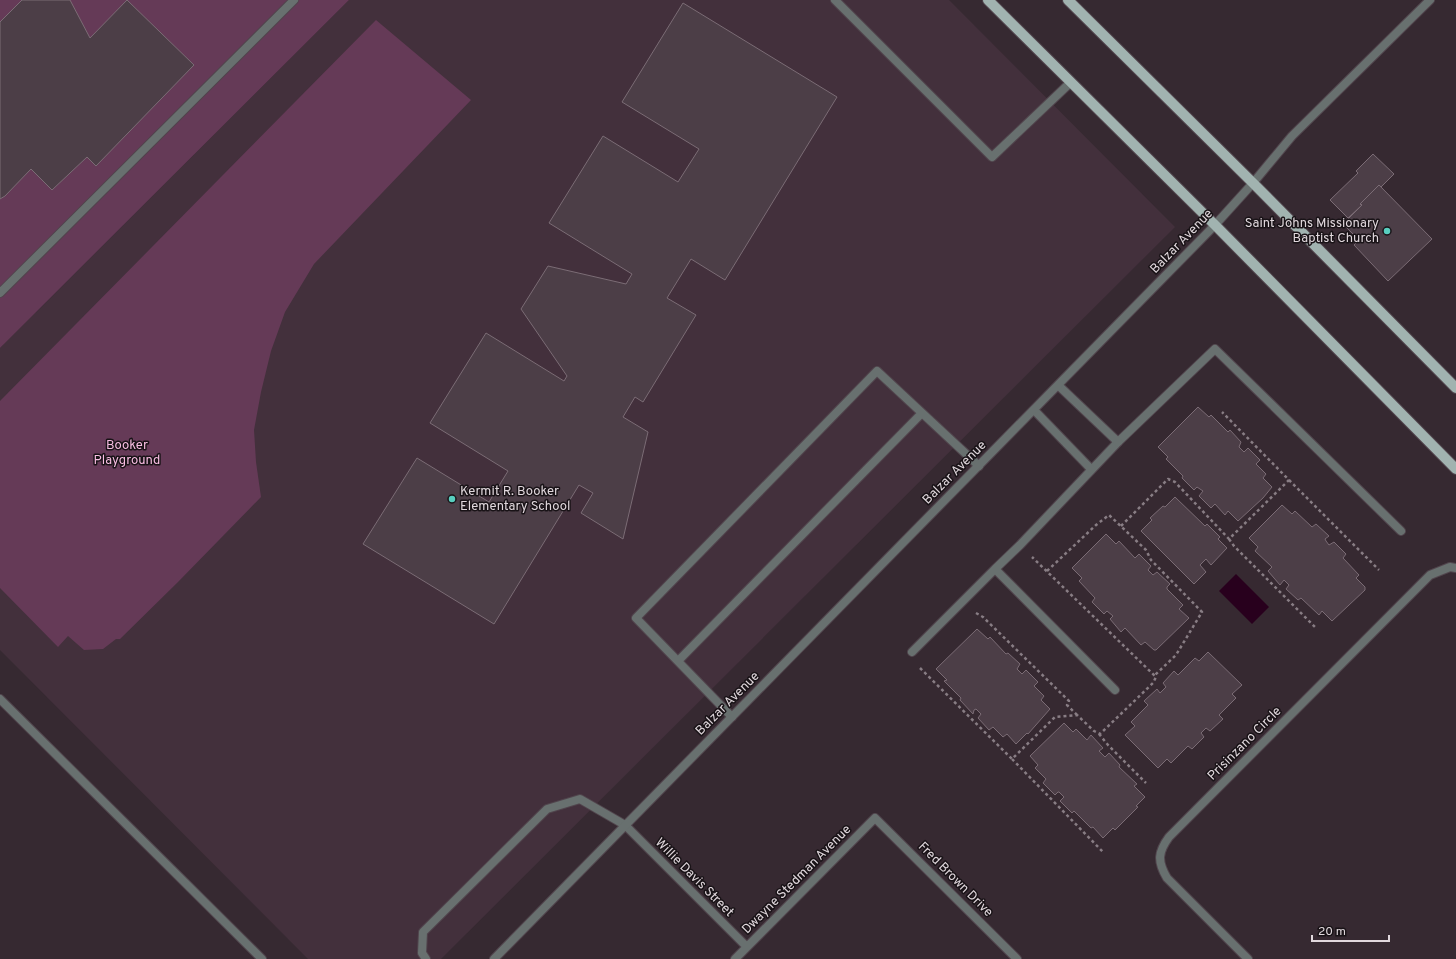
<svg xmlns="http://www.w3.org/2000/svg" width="1456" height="959" viewBox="0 0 1456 959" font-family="Overpass,sans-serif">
<rect width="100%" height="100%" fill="#362931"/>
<!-- built -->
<path fill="#43303c" d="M349 0H949L1175 227 441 959H308L0 650V348Z"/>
<!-- green -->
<path fill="#653a57" d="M0 0H349L0 348Z
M376 20 471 100 314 264 285 312 271 351 261 392 254 430 256 462 261 497 178 582 120 639H116L103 649 84 650 68 636 58 647 0 588V401Z"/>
<!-- water -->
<path fill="#28001d" d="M1236 574 1269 607 1252 624 1219 591Z"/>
<!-- building -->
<path fill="#4c3e47" stroke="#7b6c75" d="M22 0H70L90 38 127 0 194 65 96 166 87 157 52 190 31 169 5 196 0 199V22Z
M683 3 837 97 725 280 691 259 667 298 696 315 643 402 635 397 623 417 648 432 623 539 581 513 593 493 579 485 494 624 363 544 417 458 489 502 508 471 430 423 486 333 564 381 567 376 521 309 548 266 626 284 632 274 549 223 603 136 678 182 699 149 622 102Z
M1373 154 1394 174 1381 187 1379 185 1360 204 1362 205 1348 218 1330 200 1358 173 1356 171Z
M1379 185 1432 239 1388 281 1354 245 1359 240 1343 224 1362 205 1360 204Z
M1198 407 1209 417 1211 415 1228 432 1230 430 1241 442 1239 447 1244 452 1248 448 1260 460 1256 464 1266 474 1263 478 1272 487 1263 498 1238 521 1228 511 1225 515 1215 504 1211 508 1199 496 1203 491 1197 487 1194 490 1182 478 1183 476 1166 459 1168 457 1158 447Z
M1175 497 1205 526 1207 524 1220 537 1218 539 1227 548 1211 565 1206 559 1200 565 1206 572 1194 584 1141 531 1152 520 1150 518 1163 506 1165 507Z
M1282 505 1292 514 1295 511 1312 527 1316 524 1329 536 1325 539 1326 541 1329 545 1334 542 1346 554 1343 558 1359 575 1356 578 1365 587V590L1332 621 1322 611 1319 615 1301 598 1298 600 1286 589 1289 585 1284 580 1280 585 1268 571 1272 567 1255 551 1258 547 1249 538Z
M1106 534 1116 544 1119 541 1135 558 1139 554 1151 566 1148 570 1153 575 1157 572 1170 584 1167 587V589L1183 605 1179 609 1189 618 1156 650H1154L1145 642 1141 645 1125 628 1121 632 1110 619 1113 616 1107 611 1104 614 1092 602 1095 598 1079 581 1082 578 1072 568Z
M977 629 988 639 990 637 1006 654 1008 653 1020 664 1017 669 1022 674 1026 670 1038 682 1034 686 1044 696 1041 700 1050 709 1028 734 1027 733 1016 744 1007 734 1003 737 993 727 989 730 978 718 981 714 976 709 974 710 973 714 960 700 961 698 944 681 947 680 936 669Z
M1208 652 1242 685 1232 694 1236 698 1219 715 1223 719 1210 731 1206 728 1201 733 1204 737 1192 749 1188 746 1171 763 1167 759 1158 768 1125 735 1135 726 1131 722 1148 705 1144 701 1157 689 1160 693 1166 687 1163 683 1174 671 1178 675 1195 658 1199 661Z
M1064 723 1073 732 1076 729 1087 740 1091 735 1103 748 1099 751 1105 757 1109 753 1120 765 1119 767 1137 784 1134 786 1145 797 1136 806 1138 807 1115 830 1113 828 1103 838 1093 827 1091 828 1074 811 1072 813 1060 801 1064 797 1059 792H1058L1055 795 1043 783 1046 779 1035 768 1038 765 1030 756Z"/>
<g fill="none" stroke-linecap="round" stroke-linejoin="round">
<defs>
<path id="service" d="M835 0 992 157 1071 82
M0 293 294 0
M995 569 1020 545 1118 442 1215 349 1401 531
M912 652 995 569 1115 690
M678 661 922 413
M0 699 262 959
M732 717 636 618 877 371 979 466
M426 959 422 953 423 932 547 809 580 799 625 825"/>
<path id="minor" d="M1059 386 1118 442
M1034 410 1091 469
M625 825 747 947
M735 959 875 818 1017 959
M1248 959 1167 878C1157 861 1158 852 1169 837L1430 575 1450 567 1456 568"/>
<path id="tertiary" d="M494 959 1215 225 1253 183 1292 136 1430 0"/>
<path id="primary" d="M988 0 1215 225 1456 469
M1068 0 1253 183 1456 388"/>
</defs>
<!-- service casing -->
<use href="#service" stroke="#51454d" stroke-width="10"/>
<!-- minor casing -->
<use href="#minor" stroke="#51454d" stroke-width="10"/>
<!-- tertiary casing -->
<use href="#tertiary" stroke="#51454d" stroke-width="10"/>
<!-- primary casing -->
<use href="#primary" stroke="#51454d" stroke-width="12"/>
<!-- path -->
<path stroke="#887d84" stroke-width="2.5" stroke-dasharray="3 3" stroke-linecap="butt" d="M1289 480 1379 570
M1121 526 1168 479 1175 482 1229 539 1289 480 1222 412
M1229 539 1234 546 1315 627
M1047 571 1096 525 1109 515 1146 550 1151 560 1202 612 1176 655 1154 676
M976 613 983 617 1069 701 1067 705 1077 715
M920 668 1012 759 1055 717 1077 715 1094 731 1100 734 1153 683 1156 677 1032 557
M1099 734 1108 745 1146 783
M1012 759 1103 852"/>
<!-- service -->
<use href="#service" stroke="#68706f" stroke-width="8"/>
<!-- minor -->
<use href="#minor" stroke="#68706f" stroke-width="8"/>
<!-- tertiary -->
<use href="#tertiary" stroke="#68706f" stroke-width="8"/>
<!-- primary -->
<use href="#primary" stroke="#a1b3b0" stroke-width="10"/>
</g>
<!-- markers -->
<g fill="#58cebf" stroke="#191317" stroke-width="1.5">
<circle cx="1387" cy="231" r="4"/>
<circle cx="452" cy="499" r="4"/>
</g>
<g text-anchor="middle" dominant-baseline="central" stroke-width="3" stroke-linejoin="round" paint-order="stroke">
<!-- poi labels -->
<g font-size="13" fill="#e1d8dd" stroke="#191317" text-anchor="end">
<text x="1379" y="224">Saint Johns Missionary<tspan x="1379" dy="15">Baptist Church</tspan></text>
<text x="460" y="492" text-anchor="start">Kermit R. Booker<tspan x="460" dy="15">Elementary School</tspan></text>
</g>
<!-- street labels -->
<g font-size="13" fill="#e1d8dd" stroke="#191317">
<text transform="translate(1182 242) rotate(-46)">Balzar Avenue</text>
<text transform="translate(955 473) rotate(-45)">Balzar Avenue</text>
<text transform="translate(728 704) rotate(-45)">Balzar Avenue</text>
<text transform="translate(1245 744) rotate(-45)">Prisinzano Circle</text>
<text transform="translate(694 878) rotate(45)">Willie Davis Street</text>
<text transform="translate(797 880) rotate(-45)">Dwayne Stedman Avenue</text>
<text transform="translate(955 880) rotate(45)">Fred Brown Drive</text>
</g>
<!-- park labels -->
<g font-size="13" fill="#f9bee3" stroke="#191317">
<text x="127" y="446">Booker<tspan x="127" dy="15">Playground</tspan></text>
</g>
</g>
<!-- scale -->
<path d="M1312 935v6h77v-6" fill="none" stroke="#e1d8dd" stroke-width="2"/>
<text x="1318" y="935" font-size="12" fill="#e1d8dd" stroke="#191317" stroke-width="3" paint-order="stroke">20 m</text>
</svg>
